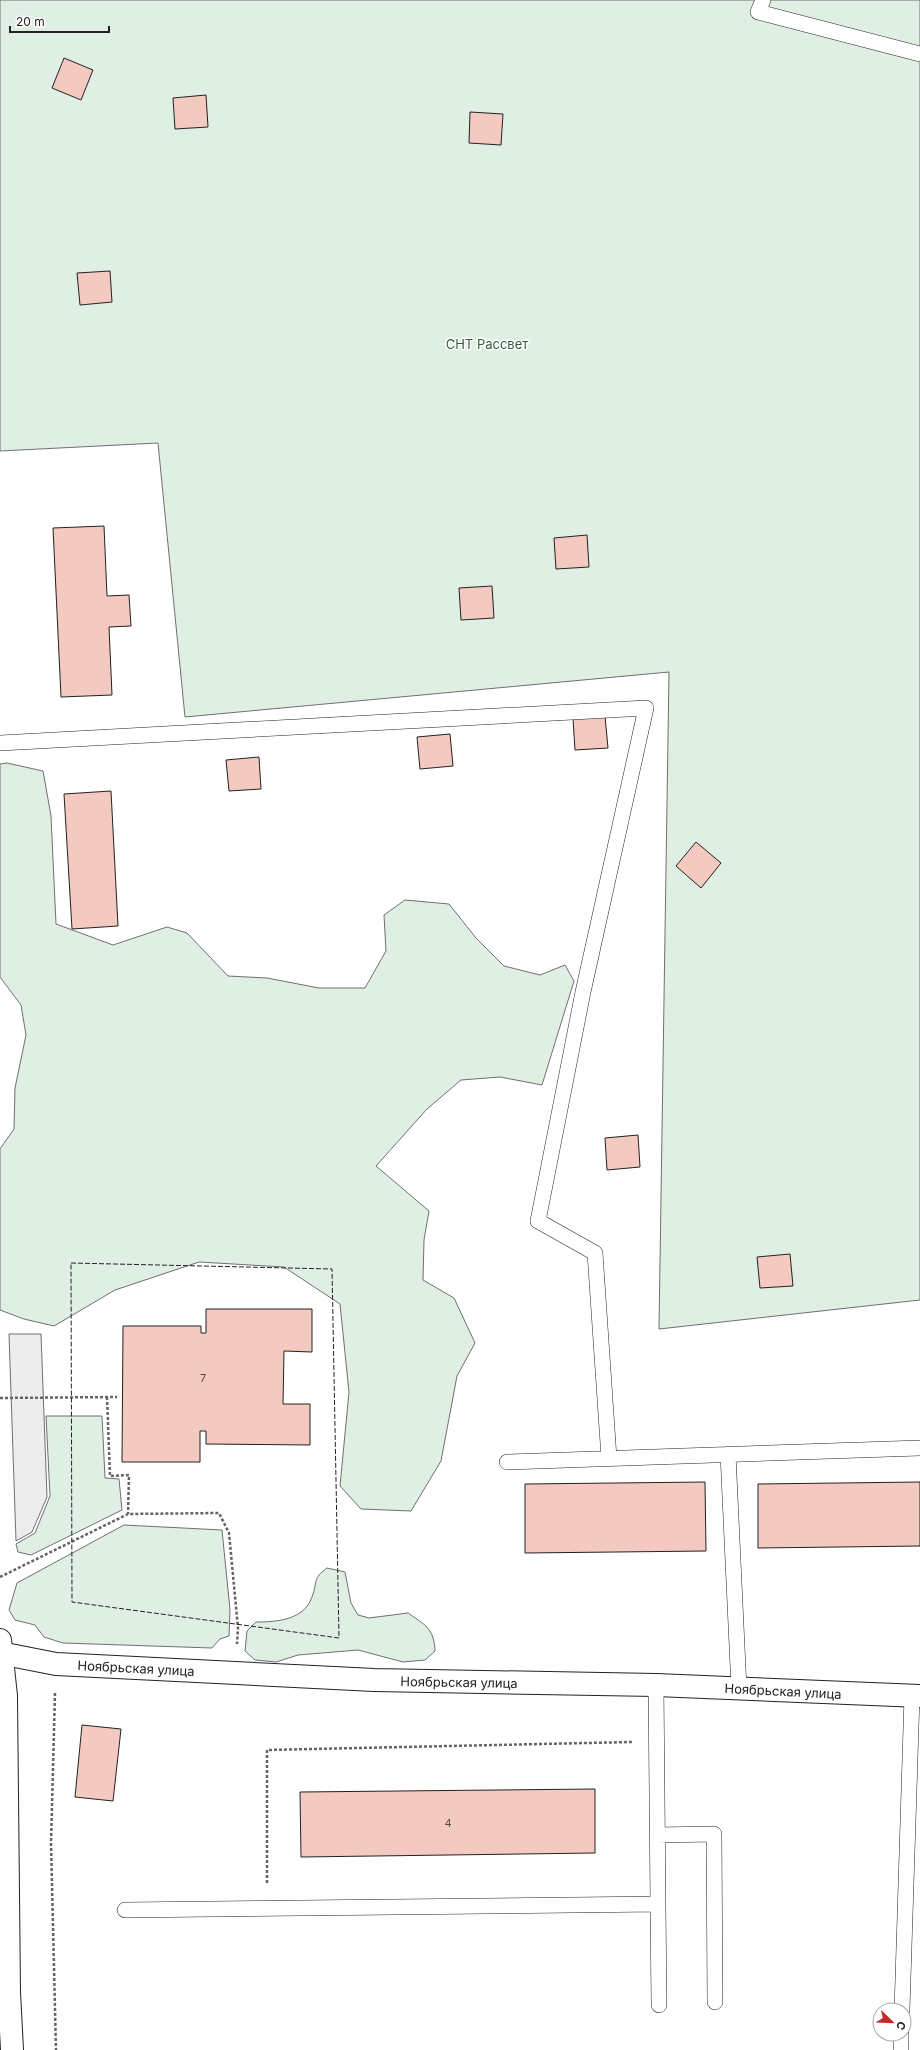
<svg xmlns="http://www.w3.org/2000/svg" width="920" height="2050" viewBox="0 0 920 2050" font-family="Inter,sans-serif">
<rect width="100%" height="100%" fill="#fff"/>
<!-- green -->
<path fill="#e0efe3" stroke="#6f6f6f" d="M0 0H920V1300L659 1329 669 672 185 717 158 443 0 451Z
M7 763 43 771 51 816 56 924 113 945 167 927 187 933 228 976 267 978 319 988H365L386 951 384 915 405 900 449 904 476 938 504 966 540 975 565 965 574 981 542 1085 500 1077 461 1080 427 1109 376 1166 429 1211 424 1240 423 1280 454 1298 475 1343 457 1376 441 1461 411 1511 361 1509 340 1486 349 1392 340 1304 284 1267 199 1262 115 1290 54 1326 24 1319 0 1310V1149L14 1129 15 1088 26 1035 21 1005 0 977V764Z
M46 1416H102L105 1478 119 1479 122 1510 31 1555 18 1552 16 1544 35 1533 50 1496Z
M124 1525 222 1530 230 1610 229 1636 220 1639 212 1648 63 1643 44 1637 35 1625 15 1620 9 1610 17 1583Z
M327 1568 345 1572 351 1603 358 1615 369 1618 408 1613C425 1625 434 1628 435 1651L425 1660 403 1662 358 1650 298 1655 276 1662 255 1660 245 1651 247 1631 256 1622C277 1622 304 1620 312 1597 318 1581 312 1579 327 1568Z"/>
<!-- parking -->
<path fill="#ededed" stroke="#6f6f6f" d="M9 1334H41L47 1497 32 1532 16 1541Z"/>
<!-- building -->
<path fill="#f3c9c0" stroke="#222" d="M64 58 93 70 81 100 52 88Z
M206 95 208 127 175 129 173 98Z
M470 112 503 114 501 145 469 143Z
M110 271 112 302 80 305 77 273Z
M104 526 107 596 129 595 131 626 109 627 112 695 61 697 53 528Z
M587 535 589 567 556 569 554 538Z
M492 586 494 618 461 620 459 588Z
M605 716 608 748 575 750 573 719Z
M450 734 453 766 420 769 417 737Z
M259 757 261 789 229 791 226 760Z
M111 791 118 926 72 929 64 794Z
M696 842 721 863 701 888 676 866Z
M638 1135 640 1167 607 1170 605 1138Z
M790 1254 793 1286 760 1288 757 1257Z
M206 1309H312V1352L284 1351 283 1404H310V1445L206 1444V1431H200V1462H122L123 1326H201V1333H206Z
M705 1482 706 1551 525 1553V1484Z
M920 1482V1546L758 1548V1484Z
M82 1725 121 1729 113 1801 75 1797Z
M595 1789V1853L301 1857 300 1792Z"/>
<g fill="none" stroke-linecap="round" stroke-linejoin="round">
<defs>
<path id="service" d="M763 0 758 12 920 54
M0 743 646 708 583 992 538 1221 595 1253 609 1458
M728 1454 739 1689
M507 1462 920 1448
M657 1835 714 1834 715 2002
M658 1904 659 2005
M125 1910 658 1904 656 1685
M902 2010 912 1696
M901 2050V2034"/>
<path id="minor" d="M0 1640 6 1696 9 1992 12 2050
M0 1653 56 1664 374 1680 656 1685 920 1696"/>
</defs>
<!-- service casing -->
<use href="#service" stroke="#222" stroke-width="16"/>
<!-- minor casing -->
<use href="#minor" stroke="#222" stroke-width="24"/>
<!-- path -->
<path stroke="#646464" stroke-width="2.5" stroke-dasharray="3 2" stroke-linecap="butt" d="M107 1397 110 1476 129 1475 128 1514
M0 1398 117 1397
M0 1577 128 1514 219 1513 229 1533 238 1628 237 1644
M55 1693 51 1843 56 2050
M267 1883V1750L632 1742"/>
<!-- service -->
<use href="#service" stroke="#fff" stroke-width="15"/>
<!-- minor -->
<use href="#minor" stroke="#fff" stroke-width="22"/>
<!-- fence -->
<path stroke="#222" stroke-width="1" stroke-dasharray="5 2" stroke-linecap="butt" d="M71 1263 332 1269 339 1638 72 1602Z"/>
</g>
<g text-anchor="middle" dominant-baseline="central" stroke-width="3" stroke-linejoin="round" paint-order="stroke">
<!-- number labels -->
<g font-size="11" fill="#564c4a">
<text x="203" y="1378">7</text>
<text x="448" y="1823">4</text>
</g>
<!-- park labels -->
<g font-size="13" fill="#2f5e38" stroke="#fff">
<text x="487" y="344">СНТ Рассвет</text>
</g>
<!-- street labels -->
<g font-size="13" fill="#222" stroke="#fff">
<text transform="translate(136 1668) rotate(3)">Ноябрьская улица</text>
<text transform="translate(459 1682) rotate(1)">Ноябрьская улица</text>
<text transform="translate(783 1691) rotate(3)">Ноябрьская улица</text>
</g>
</g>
<!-- north arrow -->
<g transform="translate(892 2022) rotate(113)"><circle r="19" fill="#ffffff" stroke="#a7a7a7"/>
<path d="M0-3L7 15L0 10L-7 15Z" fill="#c62828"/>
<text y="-6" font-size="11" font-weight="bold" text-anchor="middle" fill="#222222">С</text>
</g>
<!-- scale -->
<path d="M10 26v6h99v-6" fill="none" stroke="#222222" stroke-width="2"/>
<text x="16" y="26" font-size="12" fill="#222222" stroke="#ffffff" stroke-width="3" paint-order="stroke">20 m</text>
</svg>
